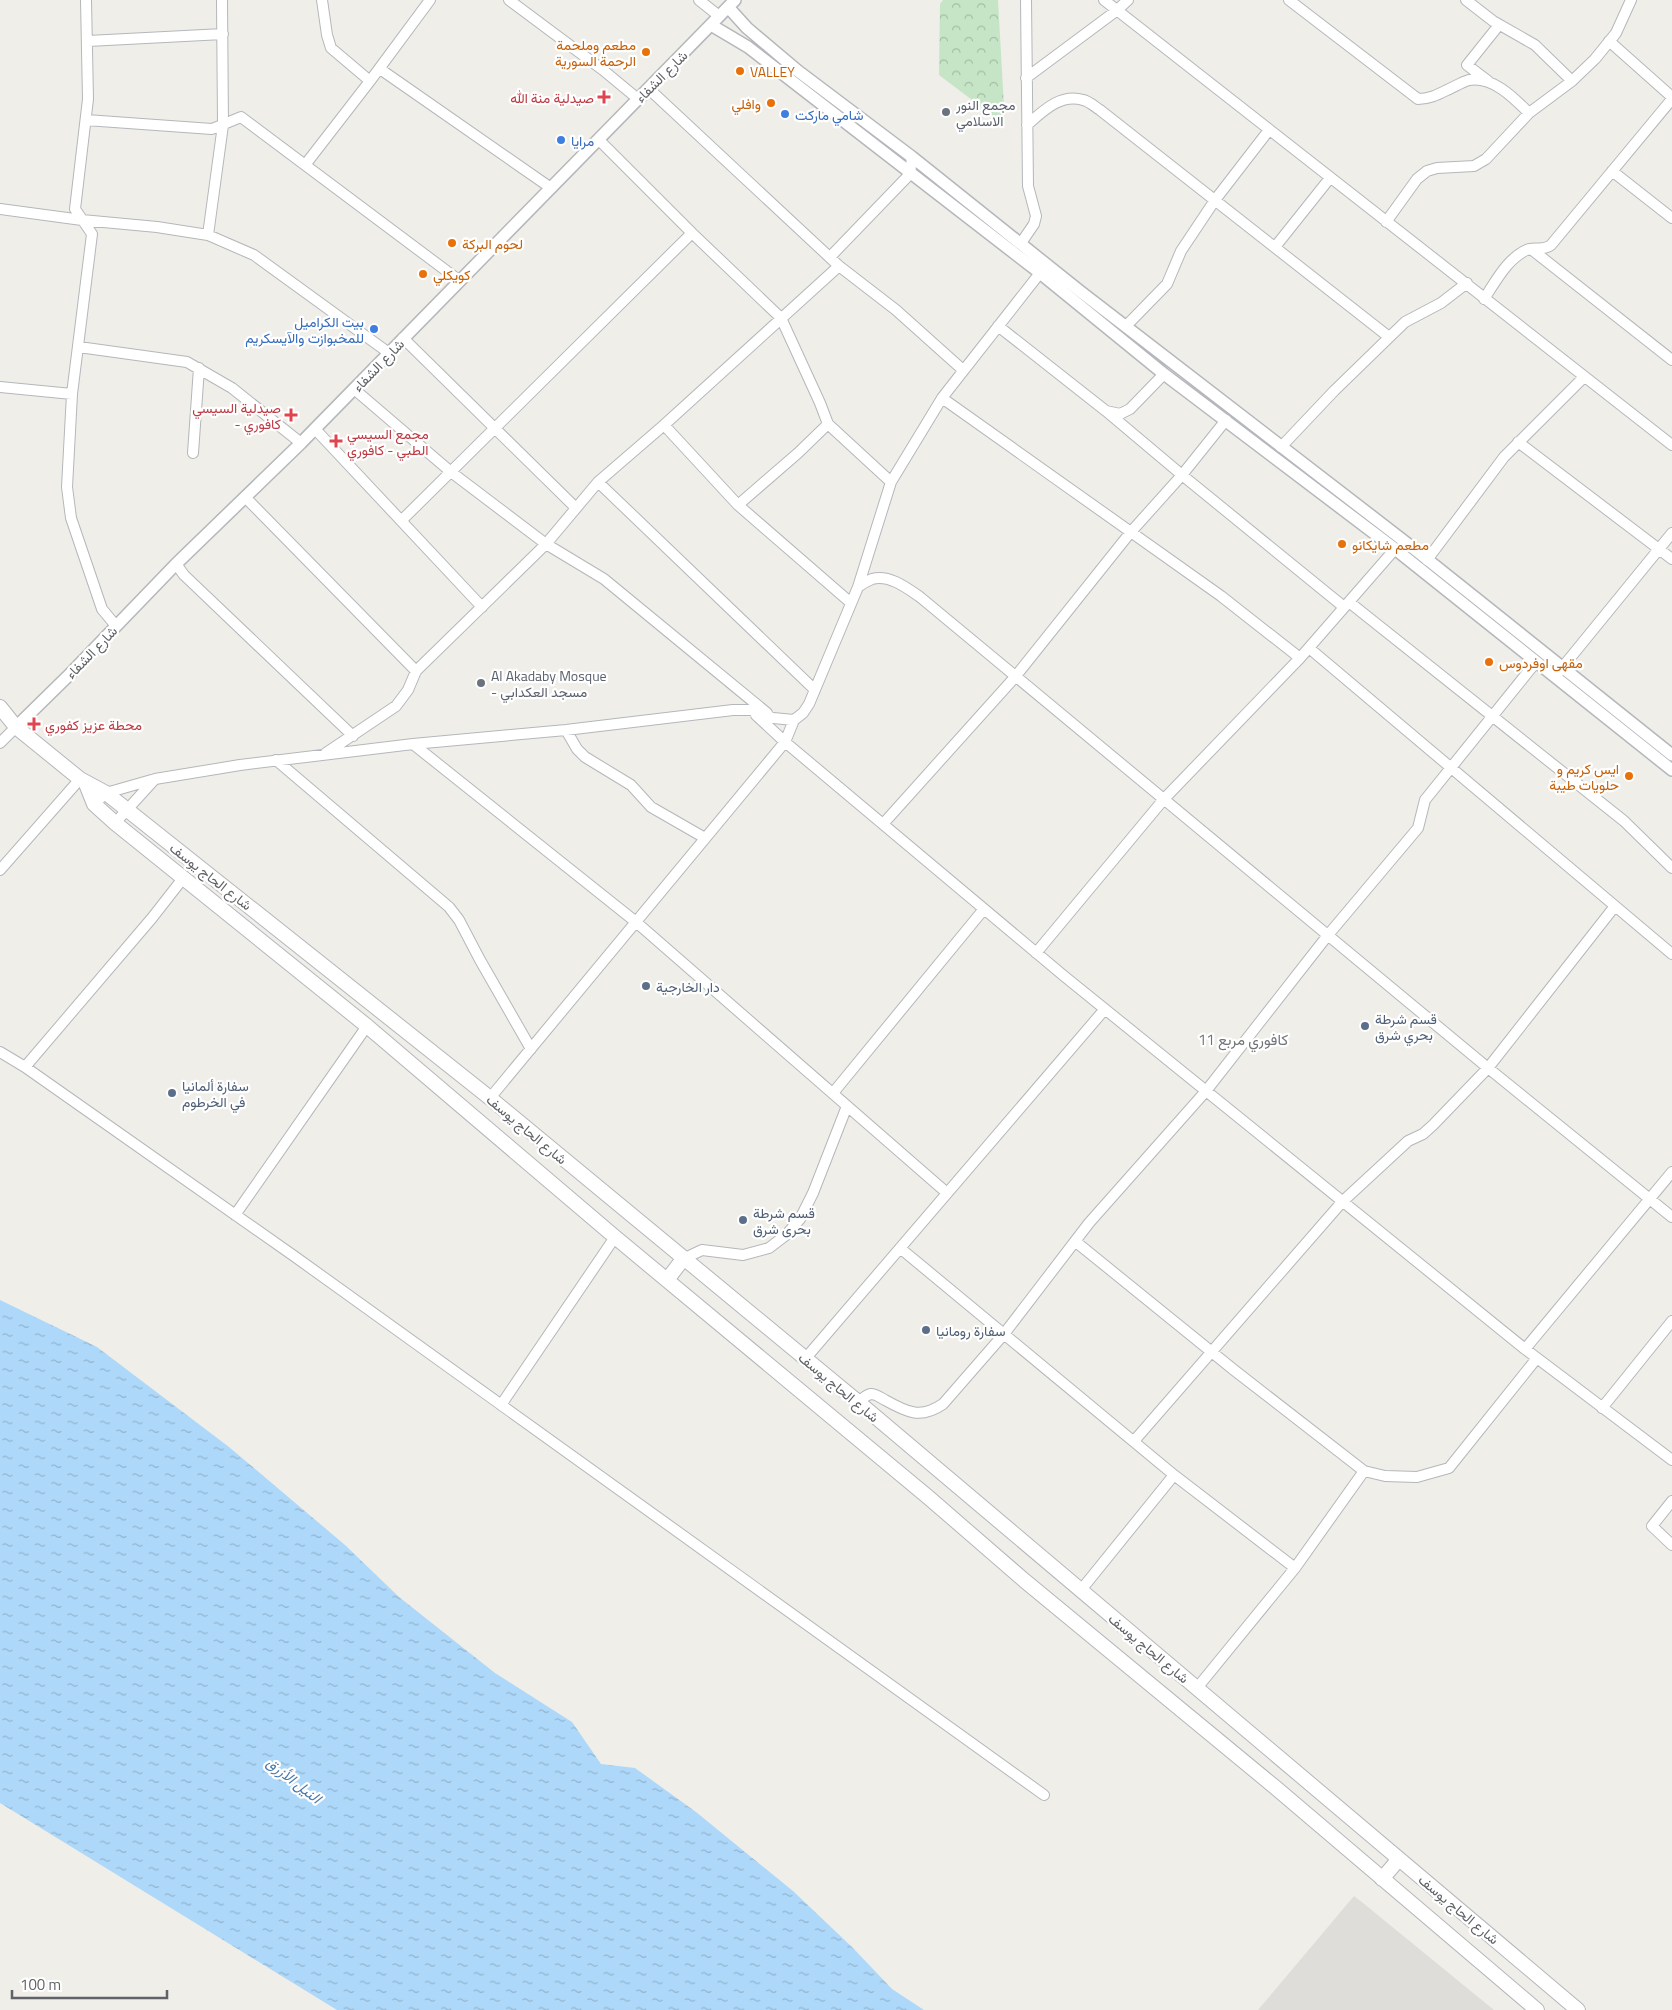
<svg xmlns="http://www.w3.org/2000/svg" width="1672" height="2010" viewBox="0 0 1672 2010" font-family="'Titillium Web',Vazirmatn,sans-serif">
<defs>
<pattern id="forest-crowns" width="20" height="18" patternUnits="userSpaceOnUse" patternTransform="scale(1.25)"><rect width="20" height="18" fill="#c6e5c6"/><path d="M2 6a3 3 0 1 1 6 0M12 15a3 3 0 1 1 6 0" fill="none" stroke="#a4bda5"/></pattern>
<pattern id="water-ripples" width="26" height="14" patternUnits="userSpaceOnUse" patternTransform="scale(1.25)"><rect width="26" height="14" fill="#aed8f9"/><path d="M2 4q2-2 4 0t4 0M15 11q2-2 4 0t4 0" fill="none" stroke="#91b3cd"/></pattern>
</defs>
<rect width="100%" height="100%" fill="#f0eee8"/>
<!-- industrial -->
<path fill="#dfddd9" d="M1354 1896 1363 1903 1494 2010H1258Z"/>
<!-- forest -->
<path fill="url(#forest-crowns)" d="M943 0H998L1005 125 939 75 940 4Z"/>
<!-- water -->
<path fill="url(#water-ripples)" d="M0 1300 97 1347 229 1447 345 1545 399 1597 495 1673 572 1722 601 1764 635 1768 696 1812 793 1891 853 1948 892 1989 924 2010H337L0 1803Z"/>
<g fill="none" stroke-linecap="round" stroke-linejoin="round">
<defs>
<path id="minor" d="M86 0 88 99 75 209 92 234 72 394 67 487 71 518 102 609 116 626
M322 0 327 35 331 48 370 81
M509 0 603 70 638 99
M699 0 719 16
M1104 0 1672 445
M1289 0 1418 99C1429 99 1437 95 1447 90 1454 87 1462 82 1469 80 1493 76 1514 98 1529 113
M1466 0 1493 21 1535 45 1572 81
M88 41 223 34
M1609 41 1672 97
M380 69 551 188
M1026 78 1116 11 1128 0
M1488 81 1467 65 1499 25
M649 89 839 266 896 310 963 370
M86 120 212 129 241 117 460 281
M1027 125C1042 112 1060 93 1083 100 1089 101 1095 107 1100 110L1389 337
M599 140 692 233 781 318 820 403 828 424 891 482
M305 165 370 81 430 0
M1612 171 1672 218
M0 209 82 220 157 227 208 235 254 255 389 353
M1386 222 1417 179 1427 171 1437 168 1474 166 1486 159 1529 113 1572 81 1595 59 1616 33 1631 0
M208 235 223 125 222 0
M1021 243 1034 224 1036 216 1028 186 1026 0
M1275 247 1330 178
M1531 249 1672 360
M830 257 910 174 912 157
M1484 299C1496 281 1508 257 1529 249 1537 247 1543 251 1551 245L1672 99
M998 326 1106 411 1120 414 1130 409 1164 374
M1126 326 1167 284 1181 251 1215 200 1269 130
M403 338 576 508
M79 347 187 362 232 388 301 443
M0 387 72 394
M354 389 451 472 546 544 604 579 767 713
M942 398 1221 596 1300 658
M1106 411 1182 475 1344 607
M664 425 738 505 851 603
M315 429 482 607
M1518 442 1672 559
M1281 447 1334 391 1405 322 1441 303 1467 283
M193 453 199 368
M598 482 815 690
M245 497 416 671
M738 505 798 453 828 424
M402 520 692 233
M1427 560 1504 457 1584 377
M176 564 184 575 353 736
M858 587C862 584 867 581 872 579 889 574 907 588 920 597L1488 1068 1672 1217
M1349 602 1624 821 1672 868
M1309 648 1672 954
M1557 674 1672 533
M756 715 785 742 1064 976 1525 1349 1672 1460
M566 730 577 749 585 757 631 785 651 807 705 838
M0 743 16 727
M413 744 636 922 947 1193
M326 753 396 706 408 690 416 671 546 544 598 482 664 425 839 266
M276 760 449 907 459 920 480 960 531 1049
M94 804 106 793 155 779 240 765 413 744 566 730 733 710H751L773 718 794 720 803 713 809 704 858 587 891 482 942 398 1040 273
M115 823 155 779
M883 824 1015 677 1130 533 1182 475 1226 420
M0 870 80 779
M1036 953 1164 799 1300 658 1395 549
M0 1052 25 1067 294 1256 1044 1795
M25 1067 152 918 184 877
M833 1093 984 909
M490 1098 785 742 794 720
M235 1215 367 1026
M1076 1242 1234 1370 1364 1471 1385 1476 1417 1477 1449 1468 1537 1358
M900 1248 1174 1475 1295 1568
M683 1259 702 1250 743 1255 769 1248 786 1235 800 1219 813 1193 847 1106
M1525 1349 1672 1172
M805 1359 1105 1009
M858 1402C862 1399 866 1395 871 1394 876 1394 881 1398 885 1400 908 1413 921 1419 943 1404L1004 1334 1089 1223 1206 1091 1328 935 1418 828 1425 800 1536 662
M501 1405 615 1237
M1602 1408 1672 1321
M1134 1441 1342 1202 1408 1141 1423 1134 1433 1125 1488 1068 1615 906
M1672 1501 1652 1526 1672 1545
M1081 1590 1174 1475
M1197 1688 1295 1568 1364 1471"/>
<path id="tertiary" d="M728 7 747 28 798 71 912 157 1081 292 1413 548 1672 755
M711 25 748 47 1040 273 1164 374 1395 549 1672 770
M16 727 67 677 176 564 301 443 735 0"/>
<path id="secondary" d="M0 707 16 727 80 779 106 793 490 1098 858 1402 1578 2010
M86 784 94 804 115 823 367 1026 615 1237 928 1497 1025 1581 1276 1788 1537 2010
M667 1280 683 1259
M1382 1879 1399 1859"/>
</defs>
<!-- minor casing -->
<use href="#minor" stroke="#b4b7bb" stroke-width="12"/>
<!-- tertiary casing -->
<use href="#tertiary" stroke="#b4b7bb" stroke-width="14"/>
<!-- secondary casing -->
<use href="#secondary" stroke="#b4b6bb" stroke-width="16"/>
<!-- minor -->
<use href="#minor" stroke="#fff" stroke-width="10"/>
<!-- tertiary -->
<use href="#tertiary" stroke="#fff" stroke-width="11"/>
<!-- secondary -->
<use href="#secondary" stroke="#fff" stroke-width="14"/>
</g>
<!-- markers -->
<g fill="#e8710a" stroke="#fff" stroke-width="2">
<circle cx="646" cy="52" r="5"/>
<circle cx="740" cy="71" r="5"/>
<circle cx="771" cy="103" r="5"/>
<circle cx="452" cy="243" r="5"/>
<circle cx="423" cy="274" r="5"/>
<circle cx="1342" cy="544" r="5"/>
<circle cx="1489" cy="662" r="5"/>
<circle cx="1629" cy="776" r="5"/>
</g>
<g fill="#e0444e" stroke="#fff" stroke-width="2">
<path d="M601.5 89.5h5v5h5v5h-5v5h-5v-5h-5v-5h5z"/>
<path d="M288.5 407.5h5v5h5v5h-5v5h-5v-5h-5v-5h5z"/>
<path d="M333.5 433.5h5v5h5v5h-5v5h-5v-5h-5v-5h5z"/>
<path d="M31.5 716.5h5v5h5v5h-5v5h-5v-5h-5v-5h5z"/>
</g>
<g fill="#6b7280" stroke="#fff" stroke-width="2">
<circle cx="946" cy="112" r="5"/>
<circle cx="481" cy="683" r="5"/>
</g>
<g fill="#3f7fe0" stroke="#fff" stroke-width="2">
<circle cx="785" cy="114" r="5"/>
<circle cx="561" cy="140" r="5"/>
<circle cx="374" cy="329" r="5"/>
</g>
<g fill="#5c6f8a" stroke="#fff" stroke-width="2">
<circle cx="646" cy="986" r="5"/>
<circle cx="1365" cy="1026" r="5"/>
<circle cx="172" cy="1093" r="5"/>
<circle cx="743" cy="1220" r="5"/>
<circle cx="926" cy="1330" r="5"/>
</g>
<g text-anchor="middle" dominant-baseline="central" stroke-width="4.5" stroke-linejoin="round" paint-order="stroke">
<!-- food labels -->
<g font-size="14" fill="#c56008" stroke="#fff" text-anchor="start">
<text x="636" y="44" text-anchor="end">مطعم وملحمة<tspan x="636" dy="16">الرحمة السورية</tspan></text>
<text x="750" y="71">VALLEY</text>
<text x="761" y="103" text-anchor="end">وافلي</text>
<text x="462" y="243">لحوم البركة</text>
<text x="433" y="274">كويكلي</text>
<text x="1352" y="544">مطعم شايكانو</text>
<text x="1499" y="662">مقهى اوفردوس</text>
<text x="1619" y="768" text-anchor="end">ايس كريم و<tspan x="1619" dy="16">حلويات طيبة</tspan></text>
</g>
<!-- street labels -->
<g font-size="14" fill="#5f6266" stroke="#fff">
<text transform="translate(661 76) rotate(-45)">شارع الشفاء</text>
<text transform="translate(378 365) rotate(-46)">شارع الشفاء</text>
<text transform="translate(91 652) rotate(-46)">شارع الشفاء</text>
<text transform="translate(211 876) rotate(38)">شارع الحاج يوسف</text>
<text transform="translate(527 1129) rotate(40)">شارع الحاج يوسف</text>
<text transform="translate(839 1387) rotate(40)">شارع الحاج يوسف</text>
<text transform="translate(1149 1648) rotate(40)">شارع الحاج يوسف</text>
<text transform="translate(1459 1909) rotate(40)">شارع الحاج يوسف</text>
</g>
<!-- health labels -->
<g font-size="14" fill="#be3a42" stroke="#fff" text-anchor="end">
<text x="594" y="97">صيدلية منة الله</text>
<text x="281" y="407">صيدلية السيسي<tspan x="281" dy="16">- كافوري</tspan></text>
<text x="347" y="433" text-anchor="start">مجمع السيسي<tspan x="347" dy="16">الطبي - كافوري</tspan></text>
<text x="45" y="724" text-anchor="start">محطة عزيز كفوري</text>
</g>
<!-- worship labels -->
<g font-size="14" fill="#5b616d" stroke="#fff" text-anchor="start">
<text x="956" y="104">مجمع النور<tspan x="956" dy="16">الاسلامي</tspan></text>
<text x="491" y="675">Al Akadaby Mosque<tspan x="491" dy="16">- مسجد العكدابي</tspan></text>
</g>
<!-- shop labels -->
<g font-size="14" fill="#366cbe" stroke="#fff" text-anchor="start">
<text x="795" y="114">شامي ماركت</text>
<text x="571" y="140">مرايا</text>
<text x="364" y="321" text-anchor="end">بيت الكراميل<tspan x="364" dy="16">للمخبوازت والآيسكريم</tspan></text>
</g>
<!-- service labels -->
<g font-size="14" fill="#4e5e75" stroke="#fff" text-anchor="start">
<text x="656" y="986">دار الخارجية</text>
<text x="1375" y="1018">قسم شرطة<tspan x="1375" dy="16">بحري شرق</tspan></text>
<text x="182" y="1085">سفارة ألمانيا<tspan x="182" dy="16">في الخرطوم</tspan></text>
<text x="753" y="1212">قسم شرطة<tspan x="753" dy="16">بحرى شرق</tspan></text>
<text x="936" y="1330">سفارة رومانيا</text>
</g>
<!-- neighbourhood labels -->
<g font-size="15" fill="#707478" stroke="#fff">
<text x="1243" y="1039">كافوري مربع 11</text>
</g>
<!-- water labels -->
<g font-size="15" font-style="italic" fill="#4b79ab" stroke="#fff">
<text transform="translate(294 1780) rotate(38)">النيل الأزرق</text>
</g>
</g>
<!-- scale -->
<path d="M12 1990v8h155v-8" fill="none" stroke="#5f6266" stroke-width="2.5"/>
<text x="20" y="1990" font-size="15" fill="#5f6266" stroke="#ffffff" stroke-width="4" paint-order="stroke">100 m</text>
</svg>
